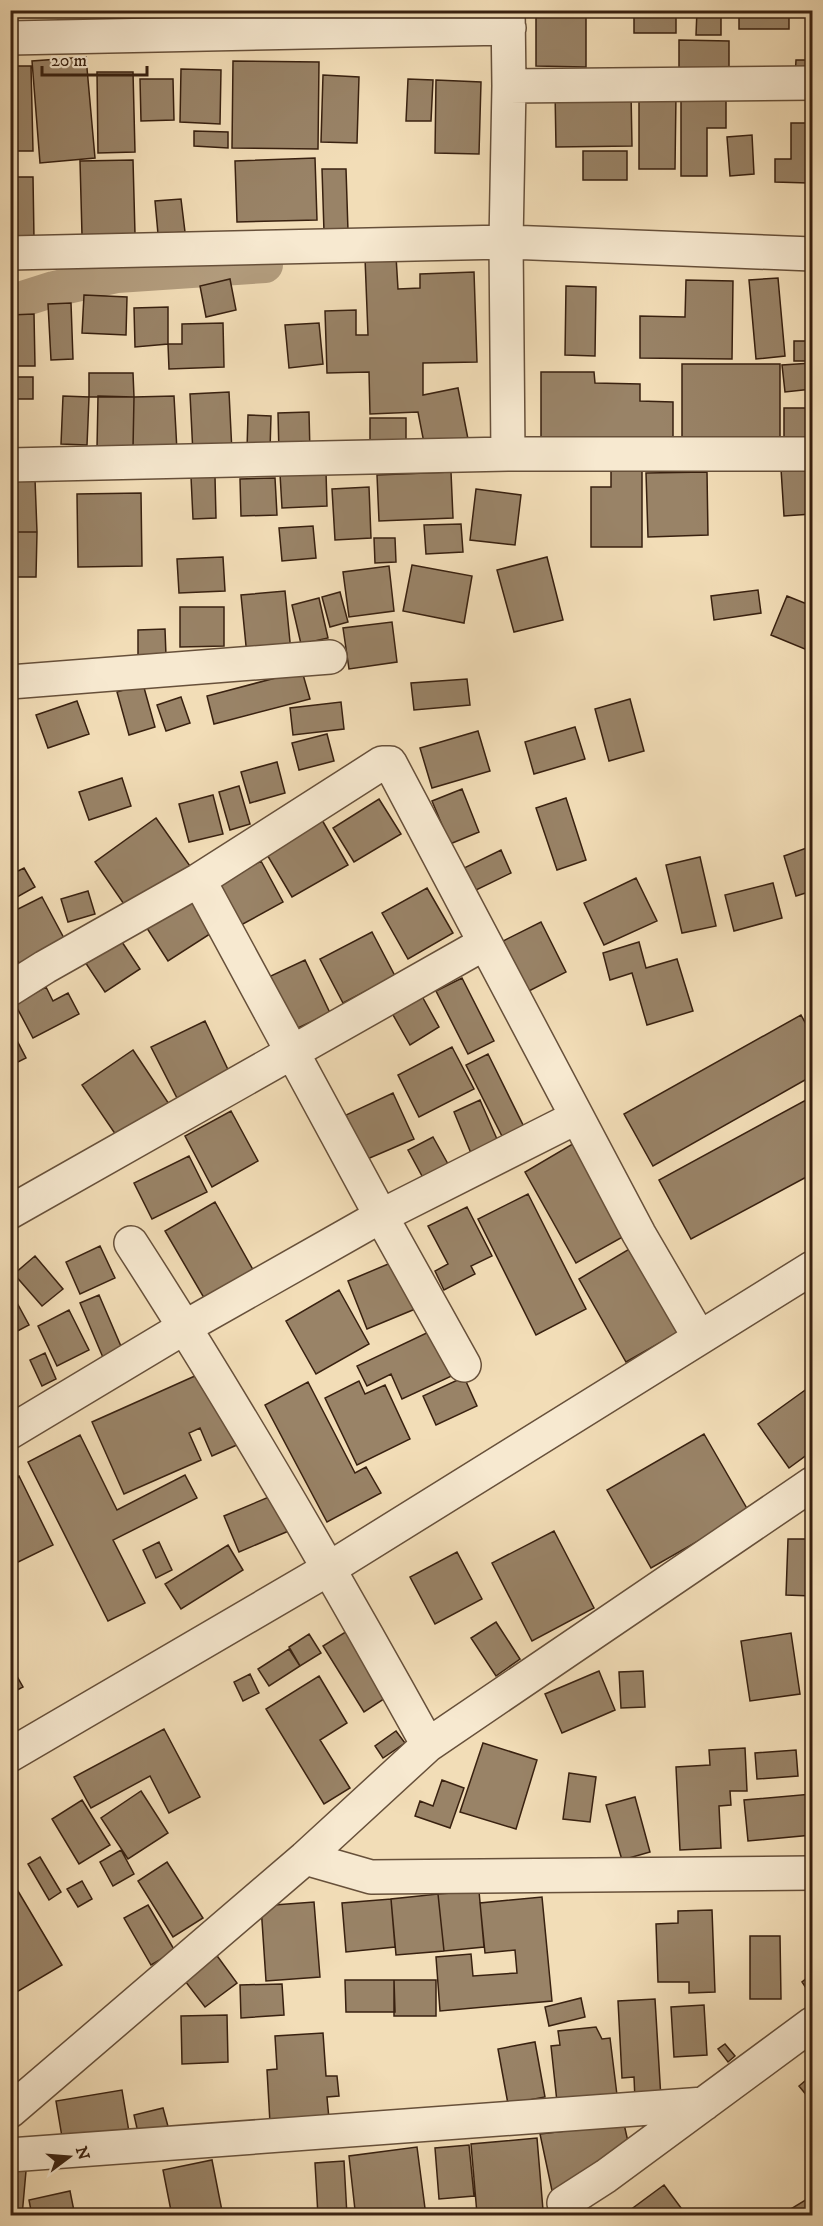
<svg xmlns="http://www.w3.org/2000/svg" width="823" height="2226" viewBox="0 0 823 2226" font-family="'IM FELL DW Pica',serif">
<rect width="100%" height="100%" fill="#f2ddb7"/>
<filter id="stains"><feTurbulence type="fractalNoise" baseFrequency=".00333" numOctaves="4"/><feColorMatrix values="0 0 0 0 .2 0 0 0 0 .09 0 0 0 0 .02 0 0 0 .5 -.17"/></filter>
<radialGradient id="worn" r=".72"><stop offset=".6" stop-color="#630" stop-opacity="0"/><stop offset="1" stop-color="#630" stop-opacity=".3"/></radialGradient>
<g fill="none" stroke-linecap="round" stroke-linejoin="round">
<!-- canal -->
<path stroke="#b39d7e" stroke-width="36" d="M10 303 54 289 117 275 265 265"/>
</g>
<!-- building -->
<path fill="#998367" stroke="#392110" stroke-width="1.5" d="M536 10H586V67L536 66Z
M634 10H676V33H634Z
M697 10H721V35H696Z
M739 10H789V29H739Z
M679 40 729 41V75H679Z
M86 57 95 158 40 163 32 61Z
M796 60H812V79L795 78Z
M233 61 319 62 318 149 232 148Z
M10 66H31L33 151H10Z
M181 69 221 70 220 124 180 122Z
M97 72H133L135 152 98 153Z
M323 75 359 77 357 143 321 142Z
M140 79H173L174 120 141 121Z
M408 79 433 80 431 121H406Z
M436 80 481 82 479 154 435 153Z
M681 89H726V128H707V176H681Z
M555 91 631 92 632 146 556 147Z
M639 94H676L675 169H639Z
M791 123H812V170H808V183L775 182V159H791Z
M194 131 228 132V148L194 146Z
M752 135 754 174 730 176 727 137Z
M583 151H627V180H583Z
M315 158 317 220 237 222 235 161Z
M133 160 135 234 82 235 80 161Z
M322 169H346L348 231 324 232Z
M10 177H33L34 239 10 240Z
M181 199 185 232 158 234 155 201Z
M396 256 398 289 420 288V274L474 272 477 362 423 363V395L458 388 468 439 425 448 418 412 370 414 369 372 327 373 325 311 356 310V335H368L365 258Z
M778 278 785 356 756 359 749 280Z
M230 279 236 310 206 317 200 286Z
M686 280 733 281 732 359 640 358V316L685 317Z
M566 286 596 287 595 356 565 355Z
M84 295 127 297 126 335 82 333Z
M71 303 73 359 51 360 48 304Z
M168 307V344L135 347 134 308Z
M34 314 35 366H10V315Z
M223 323 224 367 169 369 168 344H182V324Z
M319 323 323 364 289 368 285 325Z
M794 341H812V361H794Z
M812 363V389L785 392 782 365Z
M682 364H780V448L682 447Z
M541 372H594L595 383 640 384V401L673 402V449L541 445Z
M89 373H133L134 397H89Z
M10 377H33V399H10Z
M229 392 232 452 193 454 190 394Z
M63 396 89 397 87 445 61 444Z
M98 396 134 397 133 449 97 448Z
M174 396 177 451 133 449 134 397Z
M784 408H812V446L784 445Z
M309 412 310 453 279 454 278 413Z
M248 415 271 416 270 450 247 449Z
M370 418H406V452H370Z
M812 467V514L784 516 781 469Z
M611 468H642V547H591V487H611Z
M326 472 327 506 282 508 280 474Z
M451 472 453 518 379 521 377 475Z
M707 472 708 535 648 537 646 473Z
M191 477H215L216 518 193 519Z
M275 478 277 515 241 516 240 479Z
M10 479H35L37 532H10Z
M369 487 371 538 335 540 332 489Z
M476 489 521 495 515 545 470 540Z
M141 493 142 566 78 567 77 494Z
M461 524 463 552 426 554 424 525Z
M313 526 316 558 282 561 279 528Z
M10 532H37L36 577H10Z
M374 538H395L396 562 375 563Z
M223 557 225 591 179 593 177 559Z
M547 557 563 620 514 632 497 570Z
M412 565 472 576 464 623 403 611Z
M389 566 394 611 349 617 343 572Z
M758 590 761 613 714 620 711 596Z
M285 591 291 652 247 656 241 595Z
M340 592 348 622 330 627 322 597Z
M787 596 812 606V652L771 635Z
M319 598 328 638 301 644 292 605Z
M180 607H224V646L180 647Z
M10 616H15L17 654H10Z
M392 622 397 662 349 669 343 628Z
M165 629 166 656H138V630Z
M302 671 310 699 214 724 207 696Z
M467 679 470 705 414 710 411 683Z
M143 684 155 727 129 735 117 692Z
M181 697 190 723 166 731 157 705Z
M630 699 644 751 609 761 595 709Z
M77 701 89 734 48 748 36 715Z
M341 702 344 729 293 735 290 708Z
M575 727 585 759 534 774 525 742Z
M478 731 490 771 432 788 420 748Z
M327 734 334 761 299 770 292 743Z
M277 762 285 793 250 803 241 772Z
M122 778 131 806 89 820 79 792Z
M239 786 250 824 230 830 219 792Z
M462 789 479 832 450 844 432 801Z
M213 795 223 834 189 842 179 804Z
M566 798 586 860 557 870 536 808Z
M379 799 401 834 354 862 333 828Z
M156 818 190 866 128 910 95 862Z
M322 820 348 865 292 897 266 853Z
M812 846V891L796 896 784 856Z
M501 850 511 873 472 892 462 869Z
M700 857 716 926 682 933 666 865Z
M261 861 283 902 230 931 208 890Z
M24 868 35 887 10 901V875Z
M636 878 657 921 604 945 584 903Z
M773 883 782 918 734 931 725 895Z
M427 888 453 933 408 959 382 913Z
M88 891 95 914 68 922 61 899Z
M189 893 213 932 168 961 143 922Z
M42 897 66 942 20 965 10 946V913Z
M541 922 566 972 529 991 503 941Z
M372 932 395 976 343 1003 320 959Z
M120 939 140 969 105 992 85 962Z
M639 942 646 968 677 959 693 1011 647 1025 632 973 610 980 603 953Z
M305 960 330 1013 285 1034 260 981Z
M462 978 494 1041 468 1054 436 991Z
M46 987 53 1001 68 993 79 1014 33 1038 15 1004Z
M418 989 439 1027 410 1045 388 1006Z
M801 1015 812 1035V1076L653 1166 624 1114Z
M205 1021 231 1076 179 1102 151 1047Z
M10 1027 26 1058 10 1066Z
M452 1047 474 1089 419 1117 398 1075Z
M133 1050 171 1107 120 1141 82 1085Z
M488 1054 529 1137 508 1148 466 1065Z
M393 1093 414 1139 365 1160 346 1115Z
M480 1100 500 1146 473 1158 454 1112Z
M806 1100 812 1112V1174L691 1239 659 1180Z
M231 1111 258 1161 212 1187 185 1136Z
M433 1137 453 1173 428 1187 408 1150Z
M576 1142 628 1234 576 1263 525 1172Z
M189 1156 207 1192 152 1219 134 1183Z
M528 1194 586 1309 536 1335 478 1219Z
M215 1202 256 1275 207 1303 165 1231Z
M467 1207 492 1256 471 1266 475 1274 444 1290 435 1271 448 1264 428 1226Z
M100 1246 115 1278 80 1294 66 1262Z
M631 1248 679 1332 626 1362 579 1279Z
M35 1256 63 1289 42 1306 14 1274Z
M400 1259 420 1307 367 1329 348 1281Z
M10 1290 29 1325 10 1335Z
M339 1290 369 1344 316 1374 286 1321Z
M99 1295 126 1358 107 1367 80 1303Z
M69 1310 89 1350 57 1366 38 1326Z
M435 1329 456 1374 402 1399 391 1374 367 1386 357 1366Z
M45 1353 56 1379 42 1386 30 1360Z
M206 1371 239 1444 212 1456 200 1428 189 1433 201 1460 124 1494 92 1422Z
M464 1377 477 1406 436 1425 423 1396Z
M359 1381 365 1394 385 1385 410 1439 357 1465 325 1398Z
M308 1382 355 1473 366 1467 381 1493 327 1522 265 1405Z
M808 1388 812 1395V1451L789 1468 758 1424Z
M704 1434 749 1512 651 1568 607 1490Z
M80 1435 117 1510 185 1475 197 1498 113 1540 145 1603 108 1621 28 1462Z
M19 1476 53 1545 10 1566V1480Z
M276 1494 291 1530 239 1552 224 1516Z
M554 1531 594 1608 532 1641 492 1563Z
M788 1539H812V1596L786 1595Z
M159 1542 172 1570 156 1578 143 1550Z
M228 1545 243 1570 181 1609 165 1584Z
M457 1552 482 1599 435 1624 410 1577Z
M496 1622 520 1659 496 1676 471 1638Z
M352 1628 393 1693 364 1712 323 1646Z
M791 1633 800 1694 750 1701 741 1641Z
M309 1634 321 1653 300 1666 289 1647Z
M289 1649 300 1666 269 1686 258 1669Z
M10 1664 23 1687 10 1694Z
M599 1671 615 1710 562 1733 545 1694Z
M643 1671 645 1707 621 1708 619 1672Z
M250 1674 259 1693 243 1701 234 1682Z
M319 1676 347 1723 320 1740 350 1788 324 1804 266 1709Z
M164 1729 200 1797 169 1813 150 1776 91 1808 74 1777Z
M396 1731 405 1743 383 1758 375 1746Z
M483 1743 537 1760 516 1829 460 1812Z
M745 1748 747 1791H730L731 1805 719 1806 721 1848 680 1850 676 1767 710 1765 709 1750Z
M796 1750 798 1776 757 1779 755 1753Z
M569 1773 596 1777 590 1822 563 1819Z
M442 1780 464 1788 450 1828 415 1816 420 1801 433 1806Z
M141 1791 168 1833 128 1859 101 1818Z
M812 1794V1835L748 1841 744 1800Z
M635 1797 650 1852 622 1860 606 1805Z
M82 1800 110 1845 79 1864 52 1819Z
M121 1850 134 1874 113 1886 100 1862Z
M40 1857 61 1892 49 1900 28 1864Z
M167 1862 203 1918 173 1937 138 1881Z
M12 1881 62 1965 10 1996V1882Z
M82 1881 92 1899 78 1907 67 1889Z
M479 1891 484 1947 444 1951 438 1894Z
M438 1894 444 1951 396 1955 391 1899Z
M542 1897 552 2001 440 2011 436 1957 471 1954 473 1976 517 1973 515 1950 485 1953 480 1903Z
M391 1899 395 1947 346 1952 342 1903Z
M314 1902 320 1977 266 1981 261 1906Z
M148 1905 175 1951 151 1965 124 1918Z
M712 1910 715 1992 689 1993V1982H658L656 1924 678 1923V1911Z
M750 1936H780L781 1999H750Z
M215 1953 237 1983 205 2007 182 1977Z
M812 1974V1997L802 1982Z
M345 1980H394L395 2012H346Z
M394 1980H436V2016H394Z
M282 1984 284 2015 241 2018 240 1985Z
M581 1998 585 2017 549 2026 545 2007Z
M655 1999 661 2099 635 2100 634 2077 622 2078 618 2001Z
M704 2005 707 2055 674 2057 671 2007Z
M227 2015 228 2062 182 2064 181 2016Z
M596 2027 602 2039 610 2038 617 2095 557 2102 551 2046 560 2045 558 2031Z
M323 2033 326 2076H337L339 2096 327 2097 329 2119 270 2123 267 2070 277 2069 275 2036Z
M535 2042 545 2097 508 2104 498 2049Z
M725 2044 735 2056 728 2062 718 2049Z
M812 2075V2102L799 2086Z
M122 2090 129 2132 63 2143 56 2101Z
M163 2108 169 2130 139 2137 134 2115Z
M624 2124 631 2155 554 2200 540 2134Z
M537 2138 543 2210 477 2214 471 2144Z
M469 2145 474 2196 439 2199 435 2148Z
M417 2147 426 2216H371L370 2209 355 2210 349 2156Z
M212 2160 223 2216H172L163 2170Z
M344 2161 347 2216H318L315 2163Z
M10 2170 26 2171 22 2216H10Z
M664 2185 687 2216H622Z
M70 2191 75 2216H32L29 2200Z
M812 2196V2216H785L784 2213Z"/>
<g fill="none" stroke-linecap="round" stroke-linejoin="round">
<defs>
<path id="minor" d="M508 10 509 86 506 242 508 454
M10 38 509 28
M509 86 812 83
M10 253 506 242 812 254
M10 465 508 454H812
M10 682 330 657
M199 880 381 1216 464 1365
M10 989 45 967 199 880 382 763H390L639 1234 699 1337
M10 1212 485 943
M131 1243C237 1407 334 1575 428 1745
M10 1432 185 1327 381 1216 577 1117
M10 1755 330 1568 812 1268
M305 1858 371 1877 812 1873
M10 2111 305 1858 428 1745 812 1484
M10 2155 704 2104
M564 2203 606 2176 812 2024"/>
</defs>
<!-- minor casing -->
<use href="#minor" stroke="#67503a" stroke-width="36"/>
<!-- minor -->
<use href="#minor" stroke="#f7e9d0" stroke-width="33"/>
</g>
<!-- margin -->
<rect width="823" height="2226" fill="none" stroke="#f2ddb7" stroke-width="36"/>
<rect x="12" y="12" width="799" height="2202" fill="none" stroke="#392110" stroke-width="3"/>
<rect x="18" y="18" width="787" height="2190" fill="none" stroke="#392110" stroke-width="1.5"/>
<!-- north arrow -->
<g transform="translate(69 2157) rotate(74)" stroke="#f7e9d0" stroke-width="4.5" paint-order="stroke">
<path d="M0-4.5L10 22L0 15L-10 22Z" fill="#392110"/>
<text y="-9" font-size="16" font-weight="bold" text-anchor="middle" fill="#392110">N</text>
</g>
<!-- scale -->
<path d="M42 66v9h105v-9" fill="none" stroke="#392110" stroke-width="3"/>
<text x="51" y="66" font-size="18" fill="#392110" stroke="#f7e9d0" stroke-width="4.5" paint-order="stroke">20 m</text>
<rect width="100%" height="100%" filter="url(#stains)"/>
<rect width="100%" height="100%" fill="url(#worn)"/>
</svg>
